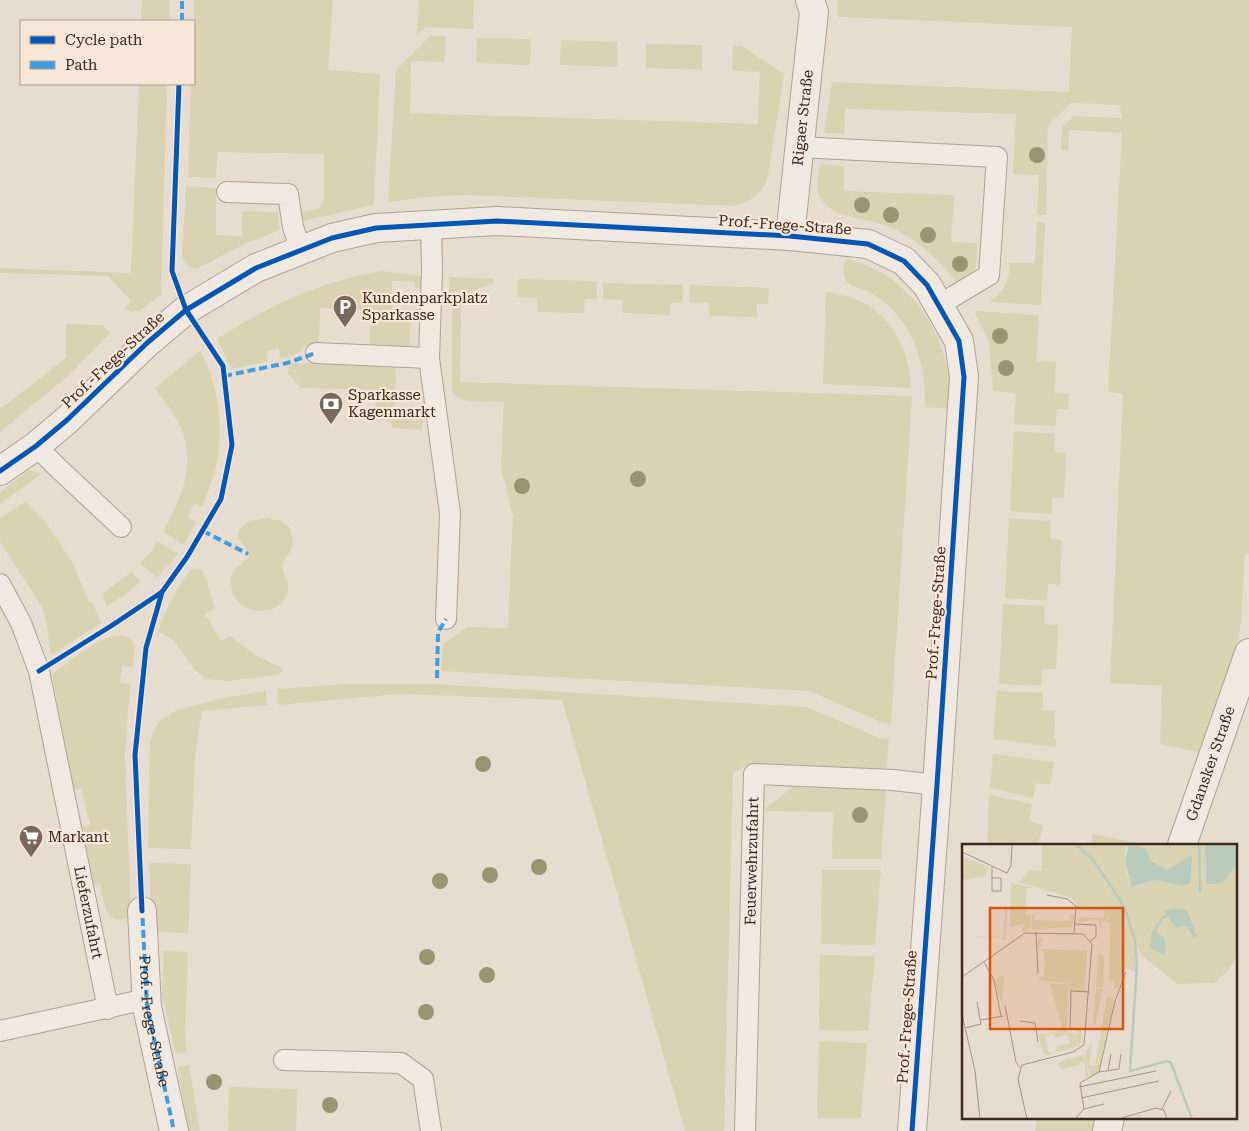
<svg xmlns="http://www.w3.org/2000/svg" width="1249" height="1131" viewBox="0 0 1249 1131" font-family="'Roboto Serif',serif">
<rect width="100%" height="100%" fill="#e7dcd0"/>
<!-- green -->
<path fill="#dad3b2" d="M142 0H169V21H141Z
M194 0H333L328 70 380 74 374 205 303 221 302 212 319 208 324 202V154L217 152 216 178 188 177 191 84H194Z
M419 0H474L473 29 426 27 417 35Z
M837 0H1249V554L1245 553 1241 621 1231 680 1208 754 1160 744 1162 686 1110 683 1123 394 1108 392 1122 133 1069 130 1068 151 1061 150 1062 127 1074 116 1122 118 1119 105 1071 103 1048 125 1046 215H1037L1039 175 1013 174 1016 114 845 109 844 134 824 133 832 82 1069 92 1072 27 838 17Z
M430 36H446L444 62 411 61 410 113 758 124 760 72 732 71 733 45 742 46 784 74 767 182C757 197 751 201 734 206L465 195 426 197 388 202 396 70Z
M477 38 531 39 530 65 476 63Z
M561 40 617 42V67L560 65Z
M646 44 702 45V70L646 68Z
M139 84H167L161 295 141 310 130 312 125 308 131 301 108 276 0 273V268L131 273Z
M820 164 844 166V191L954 195 951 242 977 243C976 269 980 269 958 284 940 261 920 242 894 229 871 217 825 221 818 191 816 183 819 173 820 164Z
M186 186 216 188V235L242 236V211L277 212 280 230 245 244 196 269C188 267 184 264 182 255Z
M1037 222 1045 223 1041 305 989 302C1004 292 1010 280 1010 263H1035Z
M847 258C857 262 869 266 879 271 919 294 945 337 949 382 950 391 948 400 948 409L925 407C926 367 915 326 882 300 877 297 871 293 865 290 860 288 852 287 848 283 841 275 843 267 847 258Z
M383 271 421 276 422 288H415V282L392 281V309H411L409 350 370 348V310L320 308 319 346H305C299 355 291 357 280 358L279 348 266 351 268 361 231 369 217 339C268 306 323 280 383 271Z
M449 277 493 279V284L479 288 471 293 461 307 460 382 912 396 891 724 883 723 809 691 441 671 443 644 467 627 508 628 513 516 501 469 504 402C488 400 462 406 452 392V300L449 299Z
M518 279 597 281V299H585L584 313 537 312V298L517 297Z
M603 283 683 285V303H670V315L622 313 623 300 603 299Z
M690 285 769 288 768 304H757V317L709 316V303L689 302Z
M826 292C837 294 849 296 860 301 893 316 910 353 911 388L823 384Z
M976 311 1039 315 1036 361 1056 362 1055 393 1069 394 1068 409H1057L1055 426 1014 424 1016 393 993 391 989 342 975 313Z
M66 324 103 325 110 333 69 375 0 432V407H3L66 358Z
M200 351C220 385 225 435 214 474 211 485 206 496 202 507L194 503 188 518 197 522 183 545 163 531C182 498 198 461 179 424 173 412 163 400 155 388Z
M293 363 396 365 395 416 423 417 422 430 392 428 391 421 375 420 376 390 301 388 288 374V367Z
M1014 431 1055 434V452L1066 453 1064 498 1052 497V514L1010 511Z
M29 470 41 474 0 504V492Z
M25 502 47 524 73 564 89 602 93 603 101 623 51 655 46 619 41 605 0 542V518Z
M267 518 281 521 290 528C292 535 294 543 291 550 288 557 282 560 282 567 283 575 289 582 288 590 282 621 233 616 231 585 230 580 231 574 234 570 238 566 244 562 249 557L246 548 238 538 239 530 249 521Z
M1009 518 1051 521 1050 539 1062 540 1060 585 1048 584 1047 601 1005 598Z
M157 541 178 554 157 578 140 563 151 552Z
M200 569 204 573 215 609 205 614 221 641 230 636 255 655 282 668 281 672 278 675 228 681 206 679 194 669 173 640 158 631C166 609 177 589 190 570Z
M131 572 141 581 125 595 107 606 102 594Z
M1003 604 1045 606 1044 624 1058 625 1056 669 1042 670 1041 686 999 684Z
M120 635C140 638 134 652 132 667L122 666 120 682 130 684 125 758 131 918C105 926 103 902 100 883L93 885 81 827 90 825 81 788 72 790 52 674C71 661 97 637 120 635Z
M346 684H434L806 707 880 738 889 739 886 772 747 765 733 774 724 1131H685L562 700 399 694 278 705 277 689Z
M266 691 267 705 202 711 195 758 191 849 148 848 150 741 158 722 177 710 223 698Z
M997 691 1043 693 1042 710 1055 711 1054 739H1056V747L993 739Z
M993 754 1054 762 1050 785 1036 783 1033 798 990 788Z
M793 787 886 789 881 859H832L833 812 762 811Z
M989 795 1032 804 1030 821 1043 825 1038 845H987Z
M1093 834 1147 845H1091Z
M149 863 191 864 188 933 152 932Z
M822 870H881L875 945 821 944Z
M164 951 188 952 185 1035 187 1052 176 1054 162 995Z
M820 955 875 956 868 1031 819 1030Z
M819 1041 867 1043 861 1118H817Z
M189 1065 200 1131H188L178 1067Z
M229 1087 297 1089 296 1131H228Z
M1037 1117H1102L1099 1131H1035Z"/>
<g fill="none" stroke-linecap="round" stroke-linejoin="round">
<defs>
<g id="service">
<path d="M799 147 997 157 989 275 939 305"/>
<path d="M227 192 288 194 293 227 301 251"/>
<path d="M431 224 432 269 429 358 450 513 446 619"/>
<path d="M316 353 429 358"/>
<path d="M36 446 57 467 121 527"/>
<path id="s1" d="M0 584 21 623 39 671 108 1009"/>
<path d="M0 1031 147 999"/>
<path d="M284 1060 401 1063 423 1079 431 1131"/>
<path id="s2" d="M745 1131 754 774 893 780 937 785"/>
</g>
<g id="minor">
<path id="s3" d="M790 236 814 12 810 0"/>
<path d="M0 471 36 446 67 420 147 343 186 310 256 268 332 238 376 228 497 221 790 236 868 244 904 261 927 285 959 341 964 377 937 785 912 1131"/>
<path id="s4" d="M1182 845 1249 653"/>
<path d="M142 911 147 1007 174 1131"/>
<path d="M1107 1131 1110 1117"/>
</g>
</defs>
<!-- service casing -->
<use href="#service" stroke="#ada198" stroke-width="22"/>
<!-- minor casing -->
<use href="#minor" stroke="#ada198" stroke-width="30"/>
<!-- service -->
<use href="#service" stroke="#efe9e2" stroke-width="20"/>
<!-- minor -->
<use href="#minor" stroke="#efe9e2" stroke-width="28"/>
<!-- quiet -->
<g stroke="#3f9ce0" stroke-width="4" stroke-dasharray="8 4" stroke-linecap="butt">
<path d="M182 21V0"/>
<path d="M224 376 287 363 316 353"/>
<path d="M203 531 248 554"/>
<path d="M437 678 438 632 446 619"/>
<path id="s5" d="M142 906 147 1007 174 1131"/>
</g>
<defs>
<path id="cycleway" d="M0 471 36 446 67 420 147 343 186 310 256 268 332 238 376 228 497 221 790 236 868 244 904 261 927 285 959 341 964 377 937 785 912 1131
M39 671 111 626 162 592 187 557 221 499 232 445 223 366 186 310 172 271 179 84
M142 911 135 755 146 648 162 592"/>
</defs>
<!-- cycleway casing -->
<use href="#cycleway" stroke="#f8e7d6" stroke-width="8"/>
<!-- cycleway -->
<use href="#cycleway" stroke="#0057b8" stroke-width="5"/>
</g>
<!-- trees -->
<g fill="#989571">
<circle cx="1037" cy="155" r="8"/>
<circle cx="862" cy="205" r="8"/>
<circle cx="891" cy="215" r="8"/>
<circle cx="928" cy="235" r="8"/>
<circle cx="960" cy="264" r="8"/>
<circle cx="1000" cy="336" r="8"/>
<circle cx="1006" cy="368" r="8"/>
<circle cx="638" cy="479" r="8"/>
<circle cx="522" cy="486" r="8"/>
<circle cx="483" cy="764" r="8"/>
<circle cx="860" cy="815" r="8"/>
<circle cx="539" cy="867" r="8"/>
<circle cx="490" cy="875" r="8"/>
<circle cx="440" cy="881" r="8"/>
<circle cx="427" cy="957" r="8"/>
<circle cx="487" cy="975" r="8"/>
<circle cx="426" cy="1012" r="8"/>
<circle cx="214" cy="1082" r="8"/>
<circle cx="330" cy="1105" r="8"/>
</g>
<!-- icons -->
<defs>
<symbol id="parking-pin" viewBox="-11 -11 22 30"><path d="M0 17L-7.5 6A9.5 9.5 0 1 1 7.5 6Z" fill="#78675d" stroke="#f8e7d6"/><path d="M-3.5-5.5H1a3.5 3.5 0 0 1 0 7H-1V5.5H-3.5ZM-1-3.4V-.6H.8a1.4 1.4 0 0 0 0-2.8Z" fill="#fff"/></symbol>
<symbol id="bank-pin" viewBox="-11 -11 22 30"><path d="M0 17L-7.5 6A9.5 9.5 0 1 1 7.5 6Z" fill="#78675d" stroke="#f8e7d6"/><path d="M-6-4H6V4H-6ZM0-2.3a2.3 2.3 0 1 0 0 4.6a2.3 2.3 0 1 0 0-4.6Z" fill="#fff"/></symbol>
<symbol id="supermarket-pin" viewBox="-11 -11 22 30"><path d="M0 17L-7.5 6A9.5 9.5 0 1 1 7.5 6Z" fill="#78675d" stroke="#f8e7d6"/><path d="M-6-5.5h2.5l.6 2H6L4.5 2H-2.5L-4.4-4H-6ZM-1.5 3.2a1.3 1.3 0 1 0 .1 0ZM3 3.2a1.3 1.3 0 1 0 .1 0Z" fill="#fff"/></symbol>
</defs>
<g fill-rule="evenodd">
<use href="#parking-pin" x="331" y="293" width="28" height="38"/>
<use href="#bank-pin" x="317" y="390" width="28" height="38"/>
<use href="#supermarket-pin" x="17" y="823" width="28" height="38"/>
</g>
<g text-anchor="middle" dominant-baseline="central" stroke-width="4.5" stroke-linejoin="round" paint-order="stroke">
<!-- street labels -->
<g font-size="15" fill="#3d281f" stroke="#f8e7d6">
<text stroke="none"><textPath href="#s3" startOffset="119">Rigaer Straße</textPath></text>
<text transform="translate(785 225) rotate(4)">Prof.-Frege-Straße</text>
<text transform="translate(113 360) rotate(-43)">Prof.-Frege-Straße</text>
<text transform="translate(936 613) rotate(-86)">Prof.-Frege-Straße</text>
<text stroke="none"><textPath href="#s4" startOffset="86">Gdansker Straße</textPath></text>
<text stroke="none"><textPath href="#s2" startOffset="270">Feuerwehrzufahrt</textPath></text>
<text stroke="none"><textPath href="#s1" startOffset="342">Lieferzufahrt</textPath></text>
<text transform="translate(907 1017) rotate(-86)">Prof.-Frege-Straße</text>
<text stroke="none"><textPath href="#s5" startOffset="116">Prof.-Frege-Straße</textPath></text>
</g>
<!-- poi labels -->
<g font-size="15" fill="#3d281f" stroke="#f8e7d6" text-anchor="start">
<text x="362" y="298">Kundenparkplatz<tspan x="362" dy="17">Sparkasse</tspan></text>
<text x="348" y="395">Sparkasse<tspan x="348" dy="17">Kagenmarkt</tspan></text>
<text x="48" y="837">Markant</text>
</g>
</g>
<!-- overview -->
<g transform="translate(962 844)">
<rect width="275" height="275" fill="#e7dcd0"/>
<path d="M80 0H243V37L260 39 275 21V111L266 127 252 139 216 140 179 111 174 99V128L161 123 157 145 152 144V137H147L148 78 141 80 148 75 140 77V87L136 76 116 78 117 73 142 74V67L118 66 110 54 57 38 68 26 80 27ZM172 1 198 22 205 26 216 21 230 36 220 42 194 36 173 43 165 30 163 17 164 3ZM214 64 225 66 228 91 224 82 214 84 201 68ZM0 12 27 23 23 32 1 36 0 77ZM49 39 72 44H65L63 71 69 72 68 86 60 88 62 80 48 83ZM43 64H46L43 97 39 94 0 92 42 93ZM74 68 72 76 109 77 107 69 112 72 110 83 69 86 70 71ZM76 94H81L77 105 125 106 123 141 75 136 82 131 83 119 82 107 76 106ZM136 110 142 112 141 144 134 143ZM40 132H42L40 162 33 136ZM58 138 114 140 123 143V147H106L105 188 115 189V185H120L121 195 117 202 93 209 95 202 107 200V194L105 191 93 194 92 190 86 191 83 192 86 207 90 210 82 211 76 191 101 186 88 139ZM134 145H141L133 181 131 180ZM145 153 152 155 137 228 128 233 123 210 130 198 127 221 133 222ZM122 211 127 232 123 233V220L119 217 118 221 100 225 95 220 102 216 103 221V215Z" fill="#dad3b2" fill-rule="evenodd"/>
<path d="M167 0 183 5 190 17 205 26 230 11 229 39 221 42 194 36 170 43 163 17ZM243 0H275V21L260 39 244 40ZM214 64 225 66 235 93 232 94 224 82 214 84 201 67ZM193 85 203 96V111L188 104 190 87Z" fill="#bacbbe"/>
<path fill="none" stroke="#bacbbe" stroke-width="2.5" d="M114 0 131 16 151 45 163 65 173 96 175 121 168 227 205 217 209 219 230 275M237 0 238 47M193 85 201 73 205 72"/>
<path fill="none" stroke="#a39489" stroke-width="1" d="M0 8 45 29 49 22 50 0M30 34H39V47H30V23M85 51 105 55 114 62 112 89M113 80 134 81V93L128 97M74 88 76 130M22 118 32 136 39 172M0 133 63 89 121 90 130 100 122 201 111 208 60 221 56 235 65 275M43 161 54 218 58 224M0 170 13 227 18 275M19 176 41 172M58 177 73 179 76 198M3 184 19 180 15 158M108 186 109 147 128 148M146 226 149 210M137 228 157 225 159 210M117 243 194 227M119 254 197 237M122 265 142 260M200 265 209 247M113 275 122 265 118 239 137 228 153 157 164 128M156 275 194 264 202 266 205 275"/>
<path fill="#d7540e" fill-opacity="0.15" stroke="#d7540e" stroke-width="2.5" d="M28 64H161V185H28Z"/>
<rect width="275" height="275" fill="none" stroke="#3d281f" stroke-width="2.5"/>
</g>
<!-- legend -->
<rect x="20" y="20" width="175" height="65" fill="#f8e7d6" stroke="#ad9b8d"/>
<rect x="30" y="36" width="25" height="8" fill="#0057b8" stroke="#ad9b8d"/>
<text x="65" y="45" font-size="15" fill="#3d281f">Cycle path</text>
<rect x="30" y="61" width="25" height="8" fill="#3f9ce0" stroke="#ad9b8d"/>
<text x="65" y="70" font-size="15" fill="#3d281f">Path</text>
</svg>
